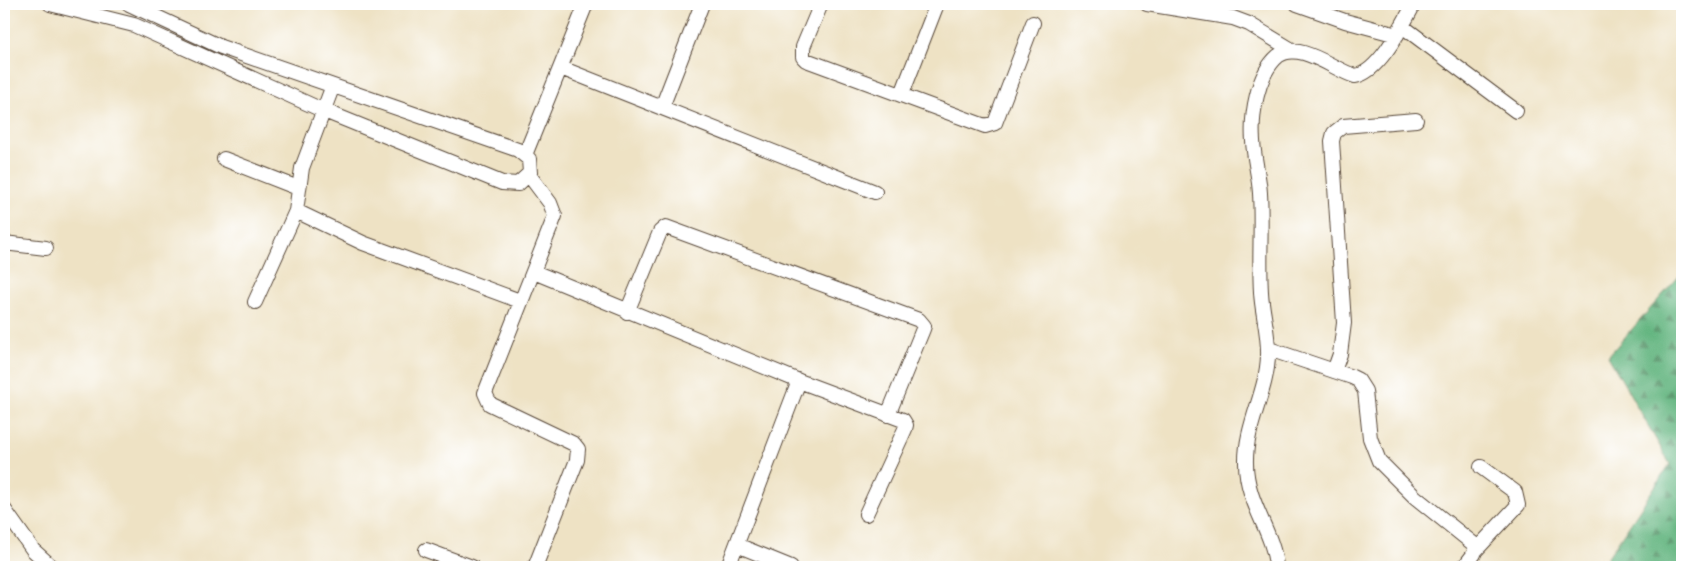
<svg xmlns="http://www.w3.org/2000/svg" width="1686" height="571" viewBox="0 0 1686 571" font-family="Mali,sans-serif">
<defs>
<pattern id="forest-firs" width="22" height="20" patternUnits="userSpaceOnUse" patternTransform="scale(1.25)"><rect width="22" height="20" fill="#64b580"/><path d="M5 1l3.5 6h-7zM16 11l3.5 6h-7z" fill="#549368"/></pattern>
</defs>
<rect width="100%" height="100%" fill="#fff"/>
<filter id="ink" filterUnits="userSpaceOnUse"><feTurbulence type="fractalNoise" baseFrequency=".02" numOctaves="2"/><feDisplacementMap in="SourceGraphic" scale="10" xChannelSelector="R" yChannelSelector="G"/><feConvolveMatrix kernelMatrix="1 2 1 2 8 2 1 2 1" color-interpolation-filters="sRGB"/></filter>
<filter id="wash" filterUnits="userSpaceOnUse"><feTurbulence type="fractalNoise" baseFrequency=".0096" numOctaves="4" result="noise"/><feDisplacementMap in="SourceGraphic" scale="20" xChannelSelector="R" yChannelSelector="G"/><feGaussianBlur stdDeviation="1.12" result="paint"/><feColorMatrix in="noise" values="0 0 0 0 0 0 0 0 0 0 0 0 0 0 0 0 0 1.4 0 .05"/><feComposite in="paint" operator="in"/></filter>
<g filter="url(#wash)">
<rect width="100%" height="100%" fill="#eee2c4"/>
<!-- forest -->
<path fill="url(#forest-firs)" stroke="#50704f" d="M1682 273V567H1601L1670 464 1608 356Z"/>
</g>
<g filter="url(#ink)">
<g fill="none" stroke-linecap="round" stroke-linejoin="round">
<defs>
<path id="minor" d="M50 4 134 25 322 110 502 183 518 184 530 173 529 159 518 150 221 47 129 4
M821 4 803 47V57L806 60 985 126 995 123 1033 23
M1147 4 1233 18 1249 24 1292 50
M1297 4 1345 21 1397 35
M1402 26 1516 111
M561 68 875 192
M902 94 937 4
M662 107 702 4
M525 155 586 4
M224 159 298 188
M529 175 550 203 555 216 485 393 490 404 574 444 578 449 577 460 535 567
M296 211 363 243 520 301
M4 243 46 248
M534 272 799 381 903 420 906 425 905 429 866 514
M255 302 296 211 302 168 332 88
M627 312 660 232 666 227 919 320 924 326 923 329 888 415
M1269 349 1352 377 1358 380 1365 391 1370 438 1379 461 1415 497 1476 546 1474 554 1464 567
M1334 371 1340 354 1344 323 1332 141 1334 133 1343 126 1416 120
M4 509 33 550 52 567
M737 545 791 567
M426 550 472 567
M1476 550 1518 505 1515 492 1481 467
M728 567 799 381
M1276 567C1274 532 1246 503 1246 463 1245 426 1267 392 1268 356 1269 334 1262 313 1261 292 1259 259 1262 226 1260 193 1259 176 1254 159 1253 141 1251 115 1257 74 1278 56 1299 40 1334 70 1355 76 1379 73 1403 24 1414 4"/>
</defs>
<!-- minor casing -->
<use href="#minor" stroke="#564637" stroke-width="16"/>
<!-- minor -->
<use href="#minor" stroke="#fff" stroke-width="14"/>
</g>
</g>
<!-- margin -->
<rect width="1686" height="571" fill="none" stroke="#fff" stroke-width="20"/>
</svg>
